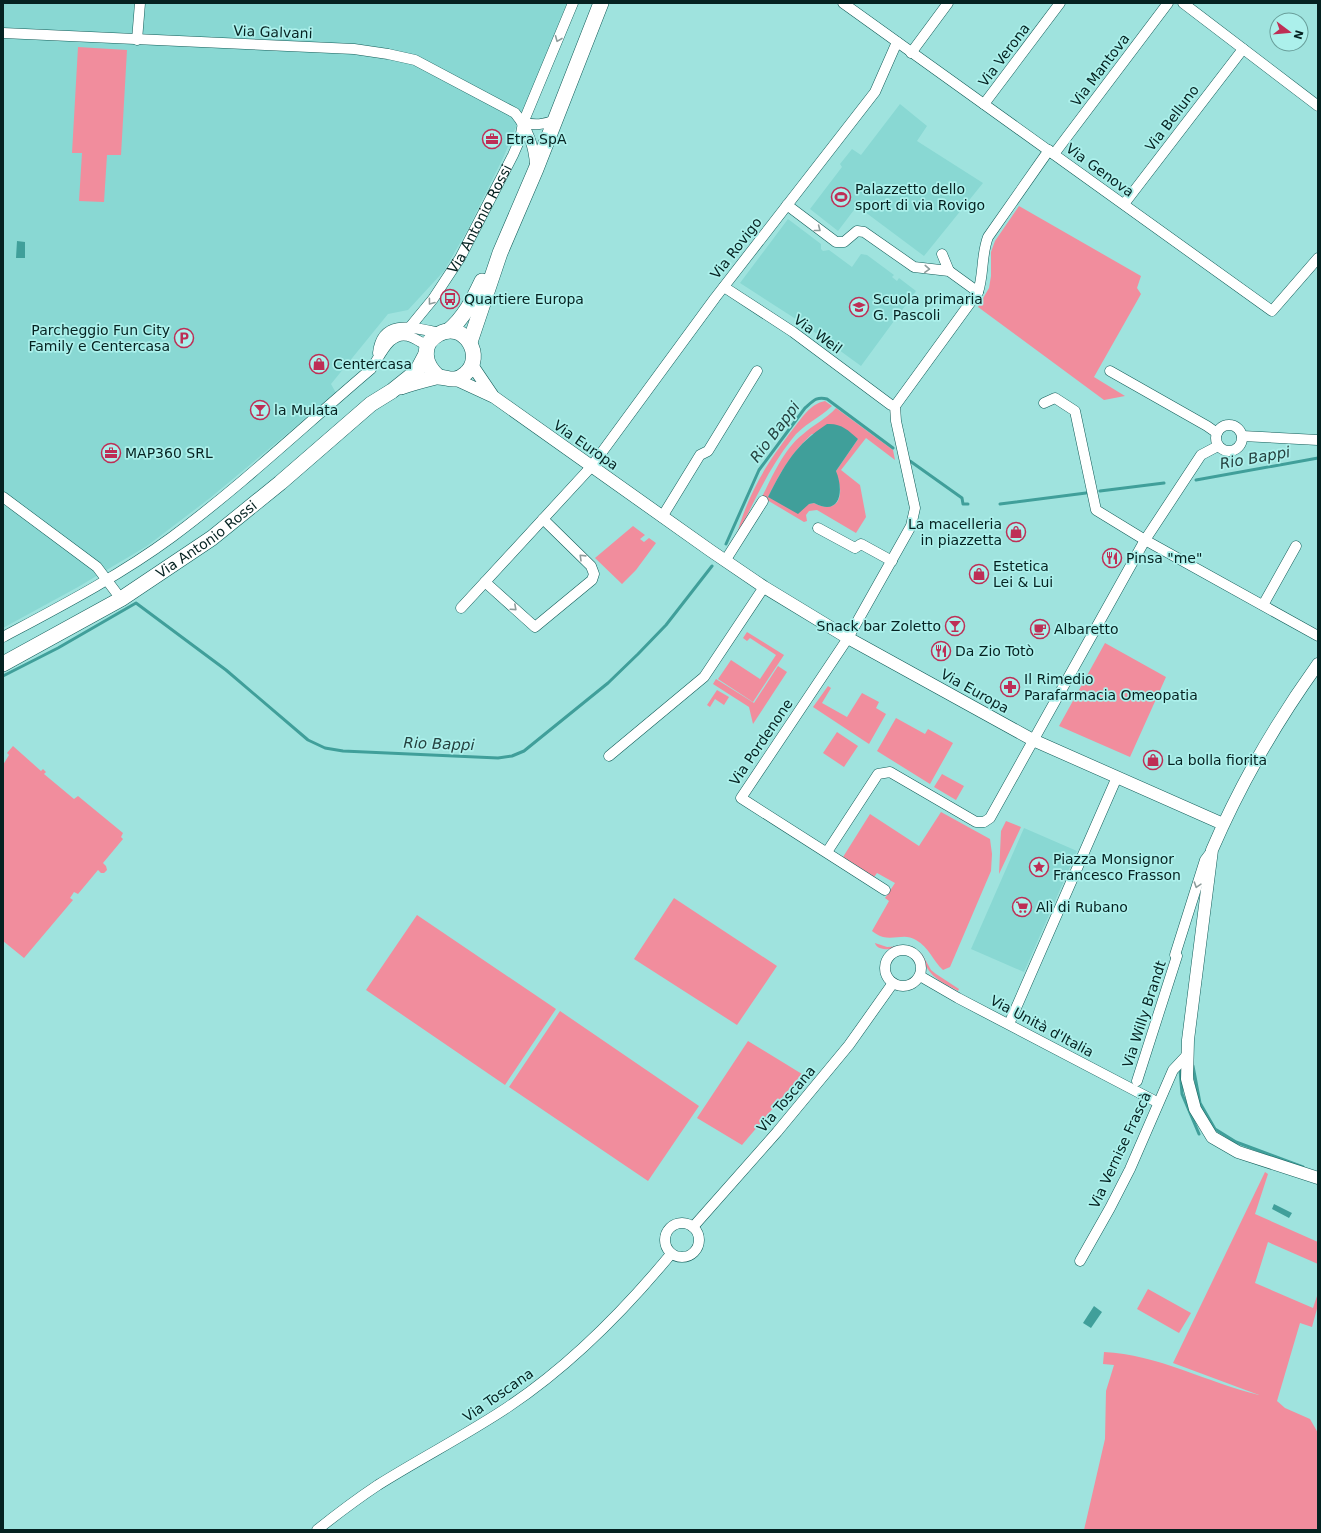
<svg xmlns="http://www.w3.org/2000/svg" width="1321" height="1533" viewBox="0 0 1321 1533" font-family="'DejaVu Sans',sans-serif">
<rect width="100%" height="100%" fill="#9fe3de"/>
<!-- built -->
<path fill="#89d8d3" d="M3 3H567L504 156 468 229 444 271 408 310 388 314 331 384 336 393 210 498 147 546 78 587 3 628Z
M900 104 927 126 917 141 983 183 924 256 857 206 838 231 810 209 842 167 840 164 852 149 861 155Z
M788 219 821 244V249L823 251 829 250 852 267 861 254 867 255 894 275 892 277 897 281 899 278 916 291 861 366 802 323 740 283Z
M1024 828 1077 851 1024 972 971 949Z"/>
<!-- green -->
<path fill="#f18d9d" fill-rule="evenodd" d="M78 47 127 50 121 155H107L104 202 79 201 82 153H72Z
M1019 206 1141 276 1137 288 1141 294 1094 377 1125 396 1104 400 978 307 989 288 991 276V252L995 241Z
M825 401 832 406C820 418 802 425 792 439 768 469 752 506 735 540 748 494 764 467 793 429 802 418 810 404 825 401Z
M836 408 893 450 895 460 866 438 841 470 860 485 866 517 856 533 817 510 809 511 806 515 807 521 804 522 762 497C772 477 784 449 802 435 813 425 826 419 836 408ZM812 434 858 439 836 471C837 477 841 486 840 493 839 509 825 509 814 503L809 504 768 497C780 473 792 452 812 434Z
M633 526 645 535 640 539 644 542 649 538 656 543 636 570 622 584 595 558Z
M747 632 784 655 753 702 718 679 731 660 760 679 776 655 750 638 747 641 743 638Z
M1105 643 1166 677 1130 757 1059 726Z
M778 666 787 672 753 724 749 707 713 684 716 679 754 703Z
M828 686 831 688 822 703 847 717 862 693 879 702 876 708 886 714 869 744 813 707Z
M717 690 729 697 724 705 715 699 710 707 707 705Z
M896 718 925 734 928 729 953 743 930 784 877 751Z
M837 732 858 746 844 767 823 753Z
M13 746 41 771 43 769 46 772 44 774 74 799 78 796 123 833 121 837 123 839 103 863 106 866 107 870 104 873H101L98 870 78 894 74 892 70 898 73 900 24 958 3 941V765L9 755 7 753Z
M942 774 964 786 956 800 934 787Z
M941 812 990 839 992 854 991 871 950 967 943 970C933 961 929 947 916 940 905 933 895 940 883 937 879 936 875 933 872 931L889 901 885 898 895 883 877 873 874 877 843 857 870 814 919 846Z
M1006 821 1021 827 999 874 1001 831Z
M674 898 777 966 737 1025 634 959Z
M417 915 556 1009 505 1085 366 990Z
M875 943 887 947 904 946 915 949 922 954 931 970 936 974 959 989 958 991C949 986 937 981 930 972 924 965 923 956 914 950 905 945 878 955 875 943Z
M560 1011 699 1106 648 1181 509 1087Z
M748 1041 802 1074 742 1145 697 1118Z
M1265 1172 1268 1174 1255 1214 1318 1242V1264L1268 1242 1255 1283 1313 1308 1318 1293V1305L1312 1327 1300 1323 1277 1401 1285 1408 1310 1419 1318 1433V1530H1084L1105 1439 1106 1391 1114 1365 1103 1364 1104 1352C1157 1354 1208 1383 1259 1395L1173 1363Z
M1148 1289 1191 1313 1179 1333 1137 1309Z"/>
<!-- water -->
<path fill="#409f9a" d="M17 241 25 242V258H16Z
M827 424C841 423 848 430 858 439L836 471C844 490 841 517 814 503L809 504 798 514 768 497C785 464 795 445 827 424Z
M1274 1204 1292 1213 1289 1218 1272 1209Z
M1094 1306 1102 1312 1091 1328 1083 1323Z"/>
<g fill="none" stroke-linecap="round" stroke-linejoin="round">
<!-- stream -->
<path stroke="#409f9a" stroke-width="3" d="M910 461 962 498 963 504H968
M1196 480 1318 458
M1100 491 1164 483
M1000 504 1086 493
M726 544 759 470 805 408C813 401 817 396 827 399L893 448
M3 676 58 648 136 603 226 670 308 740 325 748 343 751 498 758 512 756 524 751 608 683 638 654 666 625 712 566
M1193 1066 1200 1103 1215 1129 1236 1142 1303 1167
M1180 1070 1182 1094 1199 1134"/>
<defs>
<g id="minor">
<path d="M843 3 1272 311 1318 258"/>
<path d="M1183 3 1318 106"/>
<path d="M3 33 354 49 388 54 415 60 515 113C528 129 534 145 535 165"/>
<path d="M137 40 140 3"/>
<path d="M911 53 948 3"/>
<path d="M984 104 1060 3"/>
<path d="M523 123C535 125 544 125 555 120"/>
<path d="M1054 154 1168 3"/>
<path d="M1124 204 1243 49"/>
<path d="M787 205 836 242H844L857 231 864 232 914 267 949 271 978 292"/>
<path d="M942 254 949 271"/>
<path d="M724 287 793 332 891 405 895 406"/>
<path id="s1" d="M410 327 433 299 460 258 513 155 520 139 523 123 573 3"/>
<path d="M378 353C382 317 415 328 440 333"/>
<path d="M1110 371 1207 426 1217 433"/>
<path d="M1044 403 1055 398 1075 411 1096 510 1145 540 1318 636"/>
<circle cx="1229" cy="438" r="13"/>
<path d="M1242 436 1318 440"/>
<path d="M3 497 97 567 121 599"/>
<path d="M662 517 700 455 708 451 757 371"/>
<path d="M818 528 855 548 861 544 892 561"/>
<path d="M725 561 763 501"/>
<path d="M485 582 535 627 592 580 594 574 591 566 543 519"/>
<path d="M1263 605 1296 546"/>
<path d="M461 608 591 467 715 298 875 92 897 42"/>
<path d="M3 637C61 606 119 576 172 537 242 485 305 425 371 369 380 357 389 331 408 336 415 338 422 343 428 346"/>
<path d="M609 756 704 677 764 587"/>
<path d="M827 852 878 774 890 772 976 822H984L990 818 1145 540 1201 455 1218 446"/>
<path d="M885 890 741 798 848 638 911 526 915 508 896 421 895 406 978 292C984 274 981 255 988 237L1049 150"/>
<circle cx="903" cy="968" r="18"/>
<path d="M1175 955 1205 860 1211 852"/>
<path d="M920 976 958 998 1153 1100"/>
<path d="M1009 1024 1117 777"/>
<path d="M1137 1081 1177 956"/>
<circle cx="682" cy="1240" r="17"/>
<path d="M693 1227 777 1132 849 1045 893 983"/>
<path d="M1080 1261 1110 1208 1130 1169 1173 1070 1188 1054"/>
<path d="M317 1530C337 1514 357 1499 378 1485 421 1458 466 1435 508 1407 571 1365 623 1312 671 1254"/>
</g>
<path id="tertiary" d="M472 365 493 396
M455 379 494 397 711 551 764 587 848 638 1033 740 1223 824
M1318 664C1277 721 1240 785 1212 850L1188 1040 1187 1079 1195 1109 1212 1137 1238 1152 1318 1178"/>
<g id="primary">
<path d="M448 331C464 318 473 300 482 281"/>
<path d="M470 342 500 253 536 169 601 3"/>
<path d="M401 387C412 383 424 380 436 377 446 376 454 384 465 374 486 357 464 320 439 334 420 344 424 365 439 377"/>
<path id="s2" d="M3 664 121 599 212 538 280 483 371 404 392 391 417 371 426 354"/>
</g>
</defs>
<!-- minor casing -->
<use href="#minor" stroke="#125d59" stroke-width="11"/>
<!-- tertiary casing -->
<use href="#tertiary" stroke="#125d59" stroke-width="13"/>
<!-- primary casing -->
<use href="#primary" stroke="#125d59" stroke-width="16"/>
<!-- minor -->
<use href="#minor" stroke="#fff" stroke-width="10"/>
<!-- tertiary -->
<use href="#tertiary" stroke="#fff" stroke-width="12"/>
<!-- primary -->
<use href="#primary" stroke="#fff" stroke-width="15"/>
</g>
<!-- one-way arrows -->
<defs><path id="oneway-chevron" d="M-2-3.5L2.5 0L-2 3.5" fill="none" stroke-width="1.6" stroke-linecap="round" stroke-linejoin="round"/></defs>
<g stroke="#8e9c9b">
<use href="#oneway-chevron" transform="translate(558 39) rotate(112)"/>
<use href="#oneway-chevron" transform="translate(818 229) rotate(38)"/>
<use href="#oneway-chevron" transform="translate(927 269) rotate(3)"/>
<use href="#oneway-chevron" transform="translate(431 302) rotate(127)"/>
<use href="#oneway-chevron" transform="translate(582 557) rotate(-136)"/>
<use href="#oneway-chevron" transform="translate(514 608) rotate(42)"/>
<use href="#oneway-chevron" transform="translate(1197 885) rotate(108)"/>
</g>
<!-- icons -->
<defs>
<symbol id="office-ring" viewBox="-11 -11 22 22"><circle r="9.5" fill="#acf0eb" stroke="#be2e55" stroke-width="1.5"/><path d="M-6-3h4V-5.5h4V-3h4V5H-6ZM-1-4.5V-3h2v-1.5ZM-6 0V1H6V0Z" fill="#be2e55"/></symbol>
<symbol id="stadium-ring" viewBox="-11 -11 22 22"><circle r="9.5" fill="#acf0eb" stroke="#be2e55" stroke-width="1.5"/><path d="M0-5a6.5 5 0 1 0 0 10a6.5 5 0 1 0 0-10ZM-3.5-1.8h7v3.6h-7Z" fill="#be2e55"/></symbol>
<symbol id="bus-ring" viewBox="-11 -11 22 22"><circle r="9.5" fill="#acf0eb" stroke="#be2e55" stroke-width="1.5"/><path d="M-5-6H5V4H4V6H2V4H-2V6H-4V4H-5ZM-3.5-4V0h7V-4ZM-3.5 1.2v1.5H-2V1.2ZM2 1.2v1.5H3.5V1.2Z" fill="#be2e55"/></symbol>
<symbol id="school-ring" viewBox="-11 -11 22 22"><circle r="9.5" fill="#acf0eb" stroke="#be2e55" stroke-width="1.5"/><path d="M0-5L7-2L0 1L-7-2ZM-4 1L0 2.5L4 1V4Q0 6-4 4Z" fill="#be2e55"/></symbol>
<symbol id="parking-ring" viewBox="-11 -11 22 22"><circle r="9.5" fill="#acf0eb" stroke="#be2e55" stroke-width="1.5"/><path d="M-3.5-5.5H1a3.5 3.5 0 0 1 0 7H-1V5.5H-3.5ZM-1-3.4V-.6H.8a1.4 1.4 0 0 0 0-2.8Z" fill="#be2e55"/></symbol>
<symbol id="shop-ring" viewBox="-11 -11 22 22"><circle r="9.5" fill="#acf0eb" stroke="#be2e55" stroke-width="1.5"/><path d="M-5-2.5h2.3a2.7 3.5 0 0 1 5.4 0H5L5.5 6h-11ZM-1.5-2.5h3a1.5 2.3 0 0 0-3 0Z" fill="#be2e55"/></symbol>
<symbol id="bar-ring" viewBox="-11 -11 22 22"><circle r="9.5" fill="#acf0eb" stroke="#be2e55" stroke-width="1.5"/><path d="M-6-5H6L.8 .8V4.5H3.5V6h-7V4.5H-.8V.8Z" fill="#be2e55"/></symbol>
<symbol id="restaurant-ring" viewBox="-11 -11 22 22"><circle r="9.5" fill="#acf0eb" stroke="#be2e55" stroke-width="1.5"/><path d="M-5-6h1v4h1v-4h1v4h1v-4h1v5L-1.5 .5V6h-2V.5L-5-1ZM5-6V6H3V1.5H1.5Q1.5-4 5-6Z" fill="#be2e55"/></symbol>
<symbol id="cafe-ring" viewBox="-11 -11 22 22"><circle r="9.5" fill="#acf0eb" stroke="#be2e55" stroke-width="1.5"/><path d="M-5.5-4.5H6V0H3Q3 3.5 0 3.5H-2.5Q-5.5 3.5-5.5 0ZM3-3.2v2h1.7v-2ZM-6 4.5H4V6H-6Z" fill="#be2e55"/></symbol>
<symbol id="pharmacy-ring" viewBox="-11 -11 22 22"><circle r="9.5" fill="#acf0eb" stroke="#be2e55" stroke-width="1.5"/><path d="M-2-6h4v4h4v4h-4v4h-4v-4h-4v-4h4Z" fill="#be2e55"/></symbol>
<symbol id="sight-ring" viewBox="-11 -11 22 22"><circle r="9.5" fill="#acf0eb" stroke="#be2e55" stroke-width="1.5"/><path d="M0-6L1.8-2.2L6-1.7L2.9 1.2L3.7 5.4L0 3.3L-3.7 5.4L-2.9 1.2L-6-1.7L-1.8-2.2Z" fill="#be2e55"/></symbol>
<symbol id="supermarket-ring" viewBox="-11 -11 22 22"><circle r="9.5" fill="#acf0eb" stroke="#be2e55" stroke-width="1.5"/><path d="M-6-5.5h2.5l.6 2H6L4.5 2H-2.5L-4.4-4H-6ZM-1.5 3.2a1.3 1.3 0 1 0 .1 0ZM3 3.2a1.3 1.3 0 1 0 .1 0Z" fill="#be2e55"/></symbol>
</defs>
<g fill-rule="evenodd">
<use href="#office-ring" x="481" y="128" width="22" height="22"/>
<use href="#stadium-ring" x="830" y="186" width="22" height="22"/>
<use href="#bus-ring" x="439" y="288" width="22" height="22"/>
<use href="#school-ring" x="848" y="296" width="22" height="22"/>
<use href="#parking-ring" x="173" y="327" width="22" height="22"/>
<use href="#shop-ring" x="308" y="353" width="22" height="22"/>
<use href="#bar-ring" x="249" y="399" width="22" height="22"/>
<use href="#office-ring" x="100" y="442" width="22" height="22"/>
<use href="#shop-ring" x="1005" y="521" width="22" height="22"/>
<use href="#restaurant-ring" x="1101" y="547" width="22" height="22"/>
<use href="#shop-ring" x="968" y="563" width="22" height="22"/>
<use href="#bar-ring" x="944" y="615" width="22" height="22"/>
<use href="#cafe-ring" x="1029" y="618" width="22" height="22"/>
<use href="#restaurant-ring" x="930" y="640" width="22" height="22"/>
<use href="#pharmacy-ring" x="999" y="676" width="22" height="22"/>
<use href="#shop-ring" x="1142" y="749" width="22" height="22"/>
<use href="#sight-ring" x="1028" y="856" width="22" height="22"/>
<use href="#supermarket-ring" x="1011" y="896" width="22" height="22"/>
</g>
<g text-anchor="middle" dominant-baseline="central" stroke-width="3.5" stroke-linejoin="round" paint-order="stroke">
<!-- street labels -->
<g font-size="14" fill="#052221" stroke="#acf0eb">
<text transform="translate(273 32) rotate(2)">Via Galvani</text>
<text transform="translate(1004 55) rotate(-53)">Via Verona</text>
<text transform="translate(1100 70) rotate(-53)">Via Mantova</text>
<text transform="translate(1172 118) rotate(-53)">Via Belluno</text>
<text transform="translate(1100 170) rotate(36)">Via Genova</text>
<text stroke="none"><textPath href="#s1" startOffset="129">Via Antonio Rossi</textPath></text>
<text transform="translate(736 248) rotate(-52)">Via Rovigo</text>
<text transform="translate(818 334) rotate(36)">Via Weil</text>
<text transform="translate(586 445) rotate(35)">Via Europa</text>
<text stroke="none"><textPath href="#s2" startOffset="239">Via Antonio Rossi</textPath></text>
<text transform="translate(975 691) rotate(29)">Via Europa</text>
<text transform="translate(761 742) rotate(-56)">Via Pordenone</text>
<text transform="translate(1144 1014) rotate(-72)">Via Willy Brandt</text>
<text transform="translate(1042 1026) rotate(28)">Via Unità d'Italia</text>
<text transform="translate(786 1099) rotate(-50)">Via Toscana</text>
<text transform="translate(1120 1150) rotate(-65)">Via Vernise Frascà</text>
<text transform="translate(498 1395) rotate(-35)">Via Toscana</text>
</g>
<!-- poi labels -->
<g font-size="14" fill="#052221" stroke="#acf0eb" text-anchor="start">
<text x="506" y="139">Etra SpA</text>
<text x="855" y="189">Palazzetto dello<tspan x="855" dy="16">sport di via Rovigo</tspan></text>
<text x="464" y="299">Quartiere Europa</text>
<text x="873" y="299">Scuola primaria<tspan x="873" dy="16">G. Pascoli</tspan></text>
<text x="170" y="330" text-anchor="end">Parcheggio Fun City<tspan x="170" dy="16">Family e Centercasa</tspan></text>
<text x="333" y="364">Centercasa</text>
<text x="274" y="410">la Mulata</text>
<text x="125" y="453">MAP360 SRL</text>
<text x="1002" y="524" text-anchor="end">La macelleria<tspan x="1002" dy="16">in piazzetta</tspan></text>
<text x="1126" y="558">Pinsa "me"</text>
<text x="993" y="566">Estetica<tspan x="993" dy="16">Lei &amp; Lui</tspan></text>
<text x="941" y="626" text-anchor="end">Snack bar Zoletto</text>
<text x="1054" y="629">Albaretto</text>
<text x="955" y="651">Da Zio Totò</text>
<text x="1024" y="679">Il Rimedio<tspan x="1024" dy="16">Parafarmacia Omeopatia</tspan></text>
<text x="1167" y="760">La bolla fiorita</text>
<text x="1053" y="859">Piazza Monsignor<tspan x="1053" dy="16">Francesco Frasson</tspan></text>
<text x="1036" y="907">Alì di Rubano</text>
</g>
<!-- water labels -->
<g font-size="15" font-style="italic" fill="#254240" stroke="#acf0eb">
<text transform="translate(775 432) rotate(-53)">Rio Bappi</text>
<text transform="translate(1255 458) rotate(-10)">Rio Bappi</text>
<text transform="translate(439 744) rotate(2)">Rio Bappi</text>
</g>
</g>
<!-- border -->
<rect width="1321" height="1533" fill="none" stroke="#052221" stroke-width="8"/>
<!-- north arrow -->
<g transform="translate(1289 32) rotate(106)"><circle r="19" fill="#acf0eb" stroke="#699e9a"/>
<path d="M0-3L7 15L0 10L-7 15Z" fill="#be2e55"/>
<text y="-6" font-size="11" font-weight="bold" text-anchor="middle" fill="#052221">N</text>
</g>
</svg>
